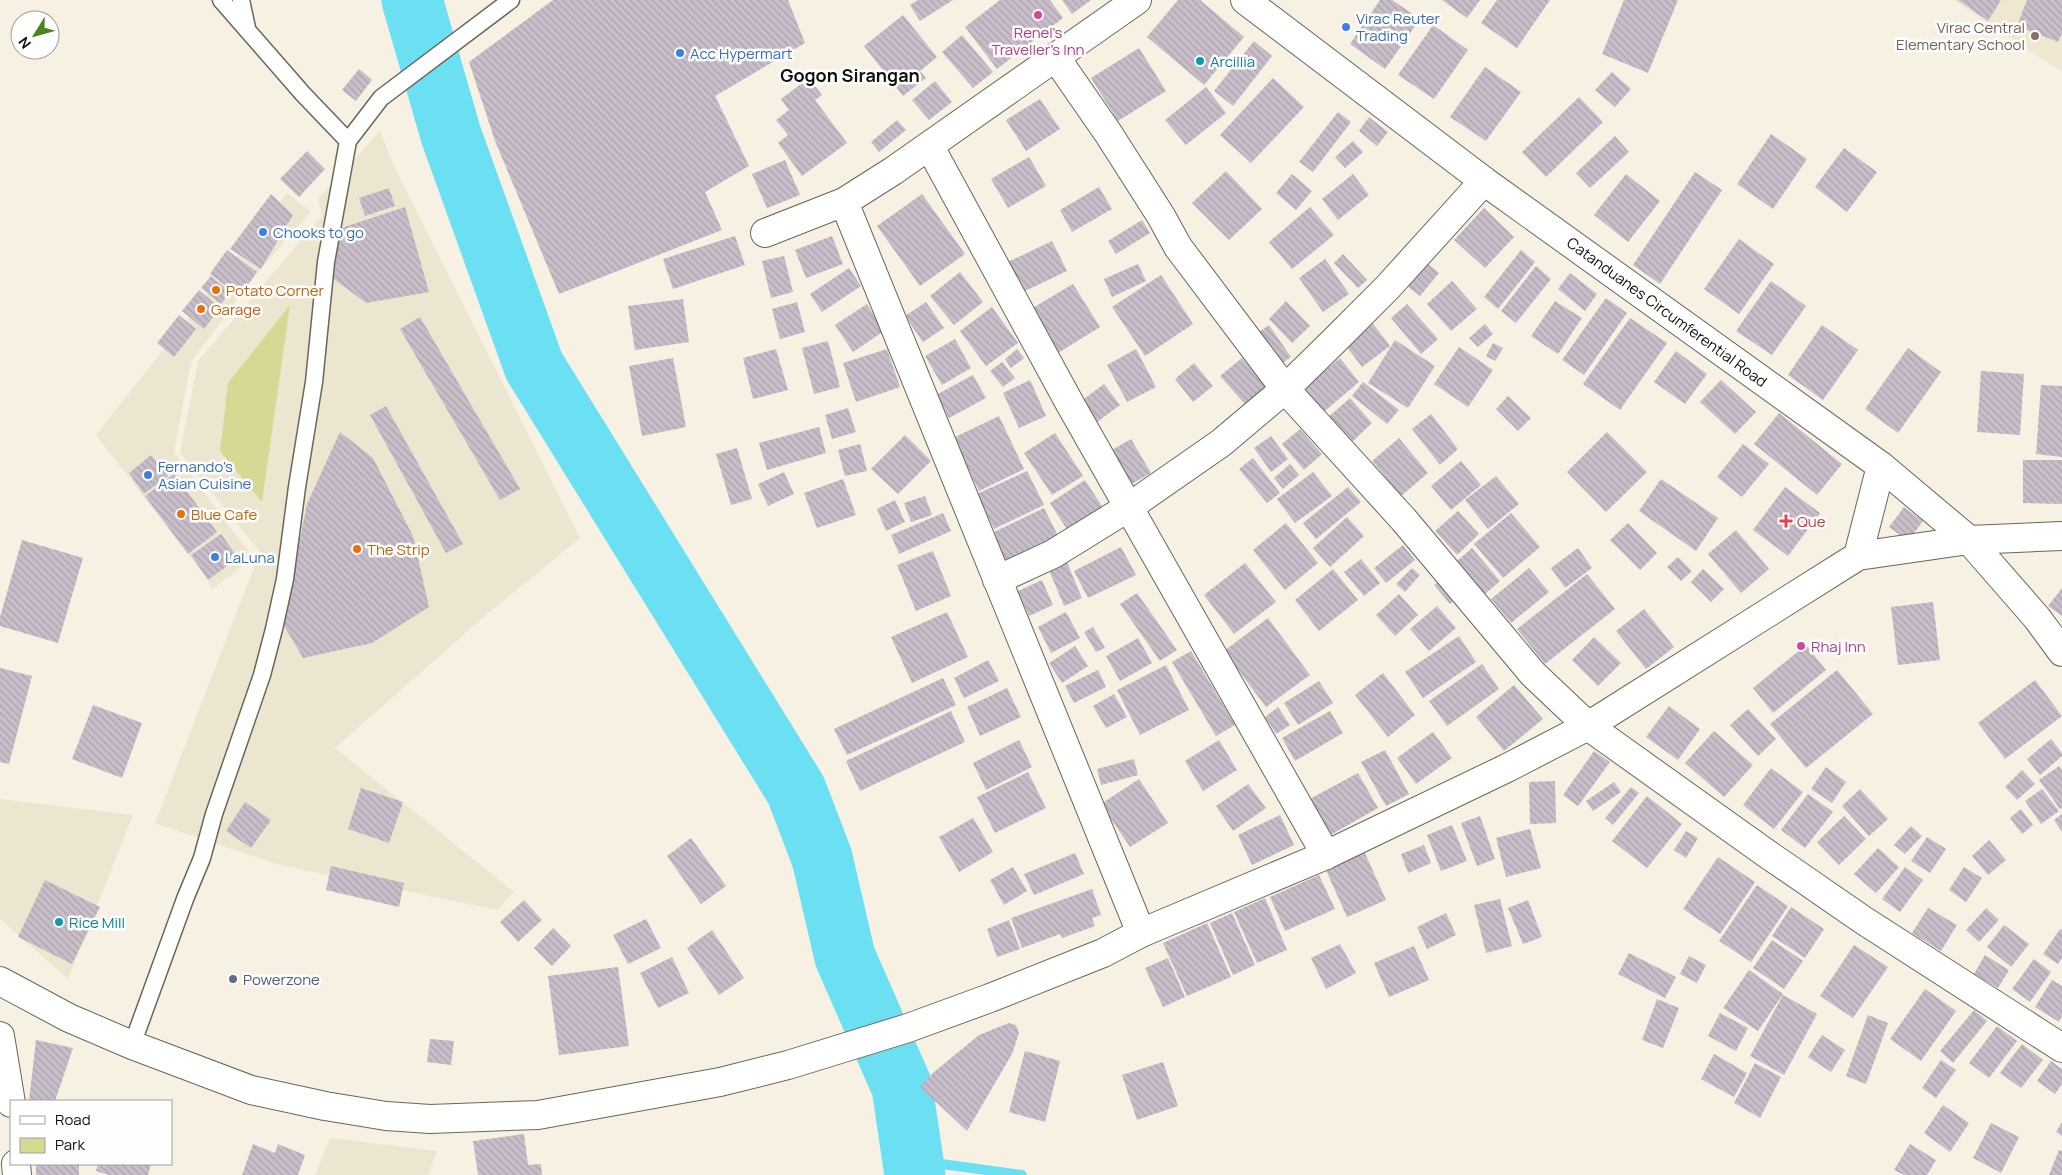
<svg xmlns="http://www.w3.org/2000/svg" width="2062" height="1175" viewBox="0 0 2062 1175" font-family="Manrope,sans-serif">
<defs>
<pattern id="building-back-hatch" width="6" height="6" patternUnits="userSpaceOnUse" patternTransform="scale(1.25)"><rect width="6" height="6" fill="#c8beca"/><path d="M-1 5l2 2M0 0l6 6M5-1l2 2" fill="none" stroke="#aba2ac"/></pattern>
</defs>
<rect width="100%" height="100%" fill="#f6f1e3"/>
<!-- built -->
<path fill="#ece6d0" d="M380 131 394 166 580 538 486 615 335 748 514 892 497 910 280 865 155 823 260 552 180 453 198 361 322 216 318 199Z
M287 193 311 212 257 273 191 362 174 452 253 558 212 589 208 580 96 435Z
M0 799 133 815 68 979 0 919Z
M330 1138 437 1151 428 1175H315Z"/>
<!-- education -->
<path fill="#f0e7d1" d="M1953 0H2062V72Z"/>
<!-- green -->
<path fill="#d5d993" d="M290 305 262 502 220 451 228 383Z"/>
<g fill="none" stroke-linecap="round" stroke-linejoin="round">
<!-- stream -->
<path stroke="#6ce0f3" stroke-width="10" d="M913 1160 1022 1175"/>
<!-- river -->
<path stroke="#6ce0f3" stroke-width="61" d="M412 0 451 135 534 366 796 790 822 858 845 957 902 1087 915 1175"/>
</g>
<!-- building -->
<path fill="url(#building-back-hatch)" d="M553 0H788L805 43 715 96 749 166 705 192 722 230 559 294 495 141 469 62Z
M918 0H953L920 21 910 5Z
M1000 0H1050L1063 18 997 69 965 27Z
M1062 0H1091L1072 14Z
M1178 0H1200L1244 37 1204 85 1147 37Z
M1380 0H1392L1420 19 1385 69 1350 44Z
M1442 0H1480L1467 18Z
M1497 0H1550L1517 48 1481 23Z
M1624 0H1678L1648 73 1602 54Z
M1958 0H2001L1988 21Z
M2027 0H2062V33L2058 42 2017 26Z
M903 15 937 57 920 71 926 78 903 96 864 46Z
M1433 25 1468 50 1434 99 1398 75Z
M962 35 993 72 973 88 942 52Z
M1254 41 1272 56 1233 106 1214 91Z
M1139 48 1166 91 1118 121 1091 78Z
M1485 67 1521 92 1486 141 1450 117Z
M359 69 372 80 356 101 342 90Z
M1612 72 1631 89 1615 107 1595 90Z
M809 78 822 95 815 100 847 143 802 176 778 143 788 135 776 120 789 110 781 99Z
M1273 78 1304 107 1251 163 1220 135Z
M935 81 952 102 929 120 912 100Z
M1206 87 1226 113 1186 145 1165 120Z
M1579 97 1603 122 1546 177 1522 152Z
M1040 99 1060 129 1026 151 1006 120Z
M1338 112 1351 122 1313 172 1299 162Z
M1369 117 1388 132 1377 146 1359 131Z
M897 120 906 130 879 152 871 142Z
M1771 134 1807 159 1773 209 1737 184Z
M1615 136 1629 152 1590 188 1576 173Z
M1353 141 1363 152 1345 168 1335 157Z
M1844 148 1877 172 1847 212 1815 187Z
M307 151 325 169 299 197 280 179Z
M1029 157 1046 186 1008 208 991 179Z
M785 160 800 195 767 208 752 174Z
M1226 171 1262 209 1229 240 1192 203Z
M1695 172 1722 190 1660 284 1633 265Z
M1292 174 1312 191 1296 210 1276 193Z
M1353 174 1369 195 1338 220 1322 199Z
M1626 174 1660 201 1628 242 1594 215Z
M1099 187 1112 209 1072 232 1060 210Z
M389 188 395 206 365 216 359 198Z
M271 194 293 215 261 269 230 249Z
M922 194 965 254 920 286 877 226Z
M405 207 429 292 366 303 330 276 338 229Z
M1310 207 1334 235 1292 269 1269 242Z
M1484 208 1514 237 1485 268 1454 240Z
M1142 220 1150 233 1116 254 1108 241Z
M735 236 745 265 673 289 663 259Z
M832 236 843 264 806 278 795 250Z
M1739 239 1774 264 1739 314 1704 289Z
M1052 241 1067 271 1023 292 1008 262Z
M227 250 257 272 240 296 210 274Z
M1521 250 1535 262 1498 309 1484 297Z
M1343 254 1367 280 1358 288 1334 263Z
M784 256 793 292 771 298 762 261Z
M1325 259 1349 294 1323 312 1299 278Z
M1426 262 1439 273 1420 296 1407 286Z
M1138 264 1146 281 1112 297 1104 279Z
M1536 266 1551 279 1516 323 1501 311Z
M849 268 861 286 822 312 810 294Z
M960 272 983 302 954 325 930 296Z
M1570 273 1597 294 1585 311 1558 289Z
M1161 275 1193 324 1145 356 1112 307Z
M211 276 230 292 221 304 201 288Z
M1452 281 1477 309 1451 331 1427 304Z
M1771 281 1806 306 1772 355 1736 331Z
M1073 284 1100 327 1058 353 1031 309Z
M199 290 220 308 204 329 182 311Z
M1606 298 1627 313 1584 375 1562 360Z
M683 299 689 342 635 350 628 306Z
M1286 301 1310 326 1292 343 1269 319Z
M1555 301 1582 318 1558 354 1531 336Z
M797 302 805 332 780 339 772 309Z
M926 302 944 328 923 342 905 316Z
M867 304 884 331 853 352 835 325Z
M1407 304 1438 339 1421 354 1391 318Z
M992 307 1018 343 986 366 960 331Z
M179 315 196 329 174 357 157 343Z
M420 317 520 489 500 500 400 329Z
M1630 318 1667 343 1620 410 1583 384Z
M1371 321 1390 346 1362 367 1343 342Z
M1485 324 1493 334 1478 347 1469 338Z
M1269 325 1291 357 1278 366 1256 334Z
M1822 325 1858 350 1823 400 1788 375Z
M955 339 971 368 942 385 925 356Z
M1395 340 1435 366 1408 408 1368 383Z
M828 341 840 387 814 394 802 348Z
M1493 343 1503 348 1495 361 1486 356Z
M1459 347 1493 370 1468 407 1434 384Z
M1908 348 1941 372 1898 433 1865 409Z
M776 349 788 390 753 399 743 358Z
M887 349 900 387 856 402 843 363Z
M1017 349 1024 358 1011 368 1005 359Z
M1136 349 1156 387 1127 402 1107 365Z
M1676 351 1707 374 1685 404 1654 382Z
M673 358 686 427 642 436 629 366Z
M1242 358 1273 394 1252 412 1220 376Z
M1340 358 1359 382 1319 416 1299 392Z
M1002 362 1015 378 1003 387 990 371Z
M1194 363 1213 386 1193 402 1175 379Z
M1981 371 2024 374 2020 435 1977 432Z
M973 375 986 398 949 418 936 395Z
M1030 380 1046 416 1019 428 1003 393Z
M1721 380 1756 412 1735 434 1700 402Z
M1363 382 1399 410 1387 424 1352 396Z
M1104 384 1120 405 1096 423 1080 402Z
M2041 385 2062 386V457L2036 454Z
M1508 396 1531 418 1518 431 1496 409Z
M1350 398 1372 423 1350 444 1326 419Z
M386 406 463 544 446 553 370 415Z
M848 408 856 432 832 439 825 415Z
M1779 413 1842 464 1817 495 1754 444Z
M1431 414 1458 449 1440 465 1412 429Z
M999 416 1024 469 979 491 953 438Z
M819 427 826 453 767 470 759 443Z
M1300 429 1322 454 1304 470 1282 444Z
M340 432 373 458 413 536 429 607 372 643 303 658 283 624 307 504Z
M1607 432 1647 472 1606 512 1567 472Z
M1055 433 1083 476 1052 495 1024 453Z
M905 435 931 461 898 494 871 469Z
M1271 436 1288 459 1271 472 1254 448Z
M1399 438 1428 473 1401 496 1372 461Z
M1131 439 1151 473 1130 485 1110 451Z
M860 444 867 471 845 476 838 450Z
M1743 444 1769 464 1742 497 1717 477Z
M737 448 752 499 731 505 716 454Z
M151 455 168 476 144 494 129 473Z
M1253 458 1280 493 1267 503 1239 469Z
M2023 460H2062V504L2023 503Z
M1461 461 1481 485 1451 510 1431 486Z
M1290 464 1299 475 1283 489 1274 478Z
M1027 471 1044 505 994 529 977 494Z
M784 472 794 494 768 506 758 484Z
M1313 472 1332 496 1295 523 1277 499Z
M174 474 217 532 188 554 145 496Z
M1496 476 1519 504 1488 529 1465 500Z
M843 479 856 515 817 528 804 493Z
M1661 479 1718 518 1696 551 1639 511Z
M1085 480 1105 511 1070 534 1050 503Z
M1348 487 1361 502 1316 539 1303 523Z
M1785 487 1820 513 1788 556 1753 530Z
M925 496 932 515 911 522 904 503Z
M895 500 905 522 886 531 877 509Z
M1904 507 1923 521 1908 541 1889 527Z
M1044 508 1061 542 1009 567 992 533Z
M1458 511 1479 534 1457 555 1435 531Z
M943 513 951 531 899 554 891 535Z
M1511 513 1540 547 1503 578 1474 544Z
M1347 517 1364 536 1330 567 1313 548Z
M1286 523 1318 563 1285 590 1253 550Z
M1628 523 1657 553 1640 570 1610 540Z
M1736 530 1769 569 1741 593 1708 554Z
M221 534 238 558 208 580 191 555Z
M22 540 83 558 58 643 0 626V617Z
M1403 545 1415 560 1386 583 1374 568Z
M1121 547 1136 575 1088 598 1074 571Z
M1472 548 1500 581 1485 594 1457 561Z
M1578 548 1592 568 1565 588 1551 568Z
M933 551 951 596 916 611 897 565Z
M1678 557 1692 571 1681 581 1667 567Z
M1361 559 1380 583 1364 596 1344 572Z
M1066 560 1082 598 1064 606 1048 568Z
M1245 563 1276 602 1234 634 1204 595Z
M1412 568 1420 575 1405 592 1396 584Z
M1529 568 1549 592 1511 623 1491 599Z
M1333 569 1358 600 1319 631 1295 600Z
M1703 569 1724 589 1711 602 1691 582Z
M1587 574 1615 609 1545 664 1517 629Z
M1446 576 1461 594 1450 604 1434 585Z
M1042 580 1053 605 1029 616 1018 591Z
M2062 588V616L2048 606Z
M1137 593 1177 650 1160 661 1120 604Z
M1399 594 1418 615 1395 636 1376 615Z
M1933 602 1940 660 1898 665 1891 607Z
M1437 606 1456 628 1429 651 1410 629Z
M1644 609 1674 647 1646 669 1616 631Z
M947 612 968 657 912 683 891 637Z
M1066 612 1080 638 1051 653 1038 627Z
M1268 618 1310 675 1266 707 1224 651Z
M1093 627 1105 648 1096 652 1084 632Z
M1459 636 1476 662 1423 698 1405 672Z
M1594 637 1621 663 1598 686 1572 660Z
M1138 638 1152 663 1120 681 1106 656Z
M1806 645 1826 670 1773 713 1753 688Z
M1075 646 1088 666 1062 683 1049 663Z
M1191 651 1235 725 1216 736 1172 662Z
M988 660 999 681 964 698 954 678Z
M1482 664 1499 689 1447 726 1429 701Z
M1166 665 1189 710 1140 735 1117 690Z
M0 668 32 676 9 764 0 762Z
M1098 670 1106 687 1074 703 1065 686Z
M1837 670 1873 714 1806 768 1770 724Z
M1383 673 1415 715 1388 737 1355 695Z
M943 678 956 705 847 755 834 729Z
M2035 680 2062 716 2005 759 1978 723Z
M1319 681 1333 703 1298 725 1284 703Z
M1514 685 1543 719 1504 751 1476 717Z
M1007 688 1021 717 980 736 967 707Z
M1114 694 1127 717 1106 728 1093 706Z
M93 705 142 723 122 778 72 759Z
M1669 706 1700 729 1678 760 1646 737Z
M1278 707 1290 725 1276 734 1265 717Z
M1748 709 1776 739 1758 756 1730 725Z
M951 711 965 742 860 791 846 761Z
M1330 711 1343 733 1295 761 1282 738Z
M1714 731 1753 765 1724 797 1685 763Z
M1433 732 1452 758 1416 784 1397 758Z
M2051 739 2062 753V756L2040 775 2027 759Z
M1019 740 1032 767 986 790 973 763Z
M1219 740 1237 770 1203 791 1185 761Z
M1385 750 1409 794 1386 806 1361 762Z
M1594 751 1610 762 1578 806 1563 795Z
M1134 759 1138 775 1101 785 1097 769Z
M2059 766 2062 770V808L2060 809 2039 780Z
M1826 767 1846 782 1832 803 1811 789Z
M1771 768 1803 792 1774 829 1743 805Z
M2022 770 2035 784 2017 800 2005 787Z
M1028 772 1046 808 995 833 977 797Z
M1358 773 1378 808 1327 837 1306 801Z
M1139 779 1168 823 1130 847 1101 804Z
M1555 781 1556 823 1530 824 1529 782Z
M1614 782 1621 792 1593 811 1586 801Z
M1248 784 1266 808 1233 831 1216 806Z
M1631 787 1639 793 1613 825 1605 818Z
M361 788 403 802 389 843 348 829Z
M1860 789 1888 819 1869 836 1842 806Z
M2042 789 2059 811 2041 824 2025 801Z
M1808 794 1833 812 1805 848 1781 830Z
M1647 796 1682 824 1647 868 1612 841Z
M245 802 271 820 251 848 226 831Z
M2021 809 2033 825 2022 834 2010 818Z
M2062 814V832L2054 820Z
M1280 815 1294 845 1252 865 1238 835Z
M1480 816 1495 859 1477 866 1461 823Z
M1844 816 1866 839 1839 865 1817 842Z
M973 818 993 852 959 872 939 837Z
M1452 825 1467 861 1441 871 1427 835Z
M1911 826 1922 836 1905 854 1894 845Z
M1530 829 1541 868 1506 877 1496 838Z
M1686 831 1698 838 1686 858 1674 850Z
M1927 837 1946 849 1930 873 1911 861Z
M691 838 726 886 701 904 667 856Z
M1989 840 2006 860 1988 875 1972 856Z
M1424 845 1431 863 1408 873 1401 854Z
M1878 848 1899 867 1876 893 1854 874Z
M1364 851 1386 900 1347 917 1325 868Z
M1075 853 1084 874 1034 895 1024 874Z
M1718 857 1755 882 1720 934 1683 909Z
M331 866 404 883 399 907 326 890Z
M1013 867 1027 891 1004 905 990 880Z
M1905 867 1923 880 1900 912 1882 899Z
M1964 867 1982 878 1966 902 1949 890Z
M1319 875 1335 909 1285 931 1270 897Z
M45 880 100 907 72 964 18 937Z
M1757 885 1788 906 1751 962 1719 941Z
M1092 889 1101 915 1092 918 1095 926 1062 938 1060 934 1022 948 1011 918Z
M1265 898 1287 950 1257 963 1234 912Z
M1500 899 1512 946 1486 953 1474 905Z
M524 900 542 920 518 942 500 922Z
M1528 900 1542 937 1523 944 1508 908Z
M1791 907 1824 929 1805 958 1772 936Z
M1928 908 1957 925 1941 951 1912 933Z
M1986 908 1999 920 1979 942 1966 930Z
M1232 913 1255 965 1233 975 1210 923Z
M1446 913 1456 935 1427 949 1417 927Z
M646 919 661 948 628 964 613 935Z
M1009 920 1020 949 997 957 987 929Z
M1207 923 1231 977 1187 996 1163 943Z
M2004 925 2029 944 2011 967 1987 947Z
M553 928 571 946 552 966 534 948Z
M2060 929 2062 930V958L2058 964 2043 954Z
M712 930 744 978 719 995 687 948Z
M1772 940 1803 961 1784 989 1753 968Z
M1340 944 1356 973 1326 989 1311 958Z
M1854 945 1888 967 1853 1018 1820 996Z
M1414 946 1429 980 1389 997 1374 963Z
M1629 953 1676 977 1665 998 1618 974Z
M1985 955 2009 970 1998 988 1974 974Z
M1689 956 1706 965 1697 983 1680 974Z
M672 957 689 993 658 1008 640 973Z
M1168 958 1185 997 1163 1007 1145 968Z
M2034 959 2051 972 2030 1002 2012 989Z
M618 967 629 1046 559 1055 548 976Z
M1749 970 1783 994 1758 1031 1723 1008Z
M2052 980 2062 986V1016L2059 1022 2035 1007Z
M1925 989 1956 1011 1921 1061 1890 1039Z
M1783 995 1817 1014 1784 1075 1750 1056Z
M1657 999 1679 1008 1663 1048 1642 1040Z
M1974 1010 1987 1021 1953 1063 1940 1051Z
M1720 1013 1748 1028 1736 1051 1708 1036Z
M1868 1015 1888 1023 1866 1084 1846 1076Z
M1009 1023 1016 1025 1019 1033 1012 1054 967 1131 920 1087 934 1072 979 1035Z
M1997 1026 2017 1041 1989 1078 1969 1063Z
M1822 1035 1845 1050 1831 1072 1808 1057Z
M430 1039 454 1041 451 1065 427 1062Z
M36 1040 73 1048 55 1101H29Z
M2022 1044 2043 1060 2021 1088 2000 1073Z
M1025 1051 1060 1061 1045 1122 1009 1112Z
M1714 1054 1747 1073 1734 1097 1701 1079Z
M1941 1060 1956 1070 1936 1098 1922 1088Z
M2051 1061 2062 1069V1084L2055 1094 2037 1081Z
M1163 1062 1178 1106 1137 1120 1122 1075Z
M1755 1063 1781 1077 1760 1118 1734 1103Z
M1943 1105 1969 1123 1950 1152 1924 1133Z
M2062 1122V1136L2056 1132Z
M1991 1123 2019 1137 2001 1173 1973 1158Z
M524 1134 528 1165 541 1164 542 1175H478L473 1141Z
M253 1144 275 1153 278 1144 305 1155 298 1175H242Z
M1910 1144 1936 1160 1927 1175H1904L1894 1170Z
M2059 1150 2062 1151V1175H2049Z
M36 1164H79V1175H36Z
M98 1164H151L148 1175H109L96 1171Z"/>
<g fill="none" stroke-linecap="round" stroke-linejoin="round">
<defs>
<path id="lane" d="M221 0 303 94 348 141
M241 0 247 28
M132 1045 185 899 202 858 214 814 262 675 274 629 285 579 297 487 314 382 326 262 348 141 381 98 511 0"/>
<path id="street" d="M1056 58 1108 133 1161 216 1178 247 1285 389 1404 520 1533 674 1588 726 1763 851 1863 920 2062 1048
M930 147 1069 402 1326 855
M844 202 1141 933
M765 233 844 202 893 171 1137 0
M997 580 1053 554 1129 507 1221 443 1285 389 1335 340 1387 288 1484 181"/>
<path id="secondary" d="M1858 556 1881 466
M0 981 69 1018 132 1045 251 1090 325 1106 386 1116 430 1119 538 1115 720 1082 788 1065 908 1028 990 998 1103 953 1141 933 1326 855 1507 768 1588 726 1858 556 1969 540 2062 536
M0 1036 11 1103
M16 1164 17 1175"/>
<path id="primary" d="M1245 0 1484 181 1881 466 1969 540 2037 618 2062 652"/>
</defs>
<!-- lane casing -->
<use href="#lane" stroke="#6a665a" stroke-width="19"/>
<!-- street casing -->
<use href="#street" stroke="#6a665a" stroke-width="30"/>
<!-- secondary casing -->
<use href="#secondary" stroke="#6a665a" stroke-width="30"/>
<!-- primary casing -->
<use href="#primary" stroke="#6a665a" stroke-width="30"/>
<!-- lane -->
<use href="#lane" stroke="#fff" stroke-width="16"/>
<!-- street -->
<use href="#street" stroke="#fff" stroke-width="28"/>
<!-- secondary -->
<use href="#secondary" stroke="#fff" stroke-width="28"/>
<!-- primary -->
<use href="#primary" stroke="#fff" stroke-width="28"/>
</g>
<!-- markers -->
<g fill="#d1479c" stroke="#fefefe" stroke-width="2">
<circle cx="1038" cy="15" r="5"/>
<circle cx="1801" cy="646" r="5"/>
</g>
<g fill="#3f7fe0" stroke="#fefefe" stroke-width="2">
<circle cx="1346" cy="27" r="5"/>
<circle cx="680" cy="53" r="5"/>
<circle cx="263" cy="232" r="5"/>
<circle cx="148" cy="475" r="5"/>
<circle cx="215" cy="557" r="5"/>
</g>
<circle fill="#8d6e63" stroke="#fefefe" stroke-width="2" cx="2035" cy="36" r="5"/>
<g fill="#0f9aa8" stroke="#fefefe" stroke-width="2">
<circle cx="1200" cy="61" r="5"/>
<circle cx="59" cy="922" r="5"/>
</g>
<g fill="#e8710a" stroke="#fefefe" stroke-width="2">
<circle cx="216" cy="290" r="5"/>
<circle cx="201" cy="309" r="5"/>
<circle cx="181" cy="514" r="5"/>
<circle cx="357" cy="549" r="5"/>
</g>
<path fill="#e0444e" stroke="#fefefe" stroke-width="2" d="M1783.5 513.5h5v5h5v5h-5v5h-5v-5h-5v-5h5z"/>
<circle fill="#5c6f8a" stroke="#fefefe" stroke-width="2" cx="233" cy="979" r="5"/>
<g text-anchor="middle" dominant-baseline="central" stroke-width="5" stroke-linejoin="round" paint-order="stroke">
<!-- shop labels -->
<g font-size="15" fill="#366cbe" stroke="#fefefe" text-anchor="start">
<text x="1356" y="18">Virac Reuter<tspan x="1356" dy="17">Trading</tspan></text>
<text x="690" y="53">Acc Hypermart</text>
<text x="273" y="232">Chooks to go</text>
<text x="158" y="466">Fernando's<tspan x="158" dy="17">Asian Cuisine</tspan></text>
<text x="225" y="557">LaLuna</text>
</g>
<!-- education labels -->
<g font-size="15" fill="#785e54" stroke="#fefefe" text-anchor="end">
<text x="2025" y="27">Virac Central<tspan x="2025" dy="17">Elementary School</tspan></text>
</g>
<!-- hotel labels -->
<g font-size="15" fill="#b23c85" stroke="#fefefe">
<text x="1038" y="32">Renel's<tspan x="1038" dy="17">Traveller's Inn</tspan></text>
<text x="1811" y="646" text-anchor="start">Rhaj Inn</text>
</g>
<!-- culture labels -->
<g font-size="15" fill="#0d838f" stroke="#fefefe" text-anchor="start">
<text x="1210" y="61">Arcillia</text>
<text x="69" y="922">Rice Mill</text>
</g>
<!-- food labels -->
<g font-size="15" fill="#c56008" stroke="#fefefe" text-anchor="start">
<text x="226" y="290">Potato Corner</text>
<text x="211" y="309">Garage</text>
<text x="191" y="514">Blue Cafe</text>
<text x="367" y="549">The Strip</text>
</g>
<!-- street labels -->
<g font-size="15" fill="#12100c" stroke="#fefefe">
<text transform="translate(1667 312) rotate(36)">Catanduanes Circumferential Road</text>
</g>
<!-- health labels -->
<g font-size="15" fill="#be3a42" stroke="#fefefe" text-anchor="start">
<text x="1797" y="521">Que</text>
</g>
<!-- service labels -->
<g font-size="15" fill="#4e5e75" stroke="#fefefe" text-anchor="start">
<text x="243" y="979">Powerzone</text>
</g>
<!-- quarter labels -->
<g font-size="18" font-weight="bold" fill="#12100c" stroke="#fefefe">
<text x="850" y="75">Gogon Sirangan</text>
</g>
</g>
<!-- legend -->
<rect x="10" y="1100" width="162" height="65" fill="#fefefe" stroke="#a09f9d"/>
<rect x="20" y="1116" width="25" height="8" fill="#ffffff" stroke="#a09f9d"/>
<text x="55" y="1125" font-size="15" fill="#12100c">Road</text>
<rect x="20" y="1138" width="25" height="15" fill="#d5d993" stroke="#a09f9d"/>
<text x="55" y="1150" font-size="15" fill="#12100c">Park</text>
<!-- north arrow -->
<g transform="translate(35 35) rotate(233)"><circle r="24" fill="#fefefe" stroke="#a09f9d"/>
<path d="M0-4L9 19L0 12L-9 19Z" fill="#4b841e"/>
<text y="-8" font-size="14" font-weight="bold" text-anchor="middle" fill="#12100c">N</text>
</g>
</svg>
